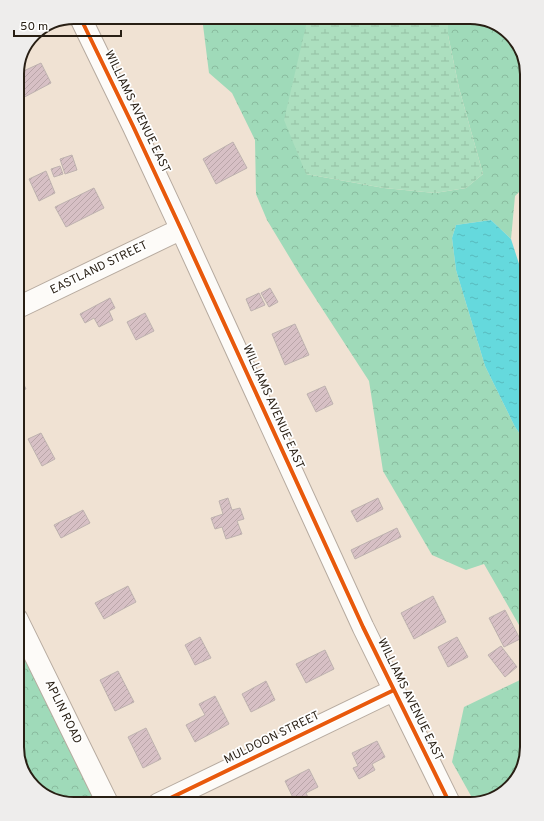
<svg xmlns="http://www.w3.org/2000/svg" width="544" height="821" viewBox="0 0 544 821" font-family="Overpass,sans-serif">
<defs>
<pattern id="forest-crowns" width="20" height="18" patternUnits="userSpaceOnUse"><rect width="20" height="18" fill="#9fdab9"/><path d="M2 6a3 3 0 1 1 6 0M12 15a3 3 0 1 1 6 0" fill="none" stroke="#89bb9e"/></pattern>
<pattern id="wetland-marsh" width="20" height="14" patternUnits="userSpaceOnUse"><rect width="20" height="14" fill="#acdfbf"/><path d="M1 5h8M5 5V1M11 12h8M15 12V8" fill="none" stroke="#94bfa3"/></pattern>
<pattern id="water-ripples" width="26" height="14" patternUnits="userSpaceOnUse"><rect width="26" height="14" fill="#65d9dd"/><path d="M2 4q2-2 4 0t4 0M15 11q2-2 4 0t4 0" fill="none" stroke="#58babd"/></pattern>
<pattern id="building-hatch" width="6" height="6" patternUnits="userSpaceOnUse"><rect width="6" height="6" fill="#d7c0c5"/><path d="M-1 1l2-2M0 6l6-6M5 7l2-2" fill="none" stroke="#b9a5a8"/></pattern>
</defs>
<rect width="100%" height="100%" fill="#f0e2d3"/>
<!-- forest -->
<path fill="url(#forest-crowns)" d="M202 17H308L306 174 384 188 435 193 466 188 483 174 459 88 448 35V17H474L502 26 520 46 527 74V184L515 196 511 239 491 220 456 225 452 238 456 270 485 366 515 427 527 444V639L484 564 466 570 432 555 383 471 369 381 299 273 267 220 256 194 255 140 232 93 209 73Z
M17 638 99 804H70L45 796 24 775 17 747Z
M527 653V748L519 776 498 797 475 803 452 762 464 707 520 680Z"/>
<!-- wetland -->
<path fill="url(#wetland-marsh)" d="M308 17H448V35L459 88 483 174 466 188 435 193 384 188 306 174 284 120Z"/>
<!-- water -->
<path fill="url(#water-ripples)" d="M491 220 511 239 521 270 527 283V444L515 427 485 366 456 270 452 238 456 225Z"/>
<!-- building -->
<path fill="url(#building-hatch)" stroke="#beb2af" d="M41 63 51 83 17 101V74Z
M233 142 247 168 216 184 203 159Z
M72 155 77 170 65 174 60 159Z
M60 166 63 174 54 177 51 169Z
M46 171 55 193 39 201 29 179Z
M94 188 104 208 66 227 55 207Z
M270 288 278 302 269 307 261 293Z
M259 293 265 305 251 311 246 299Z
M110 298 115 308 109 311 113 320 99 327 94 318 85 323 80 314Z
M145 313 154 331 136 340 127 322Z
M295 324 309 355 285 365 272 334Z
M17 370 26 389 17 393Z
M325 386 333 404 316 412 307 394Z
M41 433 55 459 42 466 28 439Z
M228 498 232 510 240 508 244 519 237 521 242 534 226 539 222 527 215 529 211 518 223 514 219 501Z
M378 498 383 509 357 522 351 511Z
M83 510 90 523 61 538 54 525Z
M397 528 401 537 355 559 351 550Z
M128 586 136 602 104 619 95 603Z
M433 596 446 622 414 639 401 613Z
M505 610 520 639 504 647 489 618Z
M200 637 211 658 195 665 185 645Z
M457 637 468 657 448 667 438 647Z
M501 646 517 667 505 677 488 655Z
M325 650 334 669 306 683 296 664Z
M118 671 134 702 115 711 100 680Z
M266 681 275 700 251 712 242 694Z
M215 696 229 724 195 742 186 725 205 715 199 704Z
M146 728 161 759 143 768 128 737Z
M377 741 385 757 372 764 375 770 359 779 353 768 358 766 352 753Z
M309 769 318 787 306 793 310 802 306 804H296L285 781Z"/>
<g fill="none" stroke-linecap="round" stroke-linejoin="round">
<defs>
<path id="minor" d="M80 17 133 126 181 229 363 627 450 804
M17 308 181 229
M17 619 108 804
M158 804 394 690"/>
</defs>
<!-- minor casing -->
<use href="#minor" stroke="#b6aa9f" stroke-width="23"/>
<!-- minor -->
<use href="#minor" stroke="#fdfbf8" stroke-width="21"/>
<defs>
<path id="cycleway" d="M80 17 133 126 181 229 363 627 450 804
M158 804 394 690"/>
</defs>
<!-- cycleway casing -->
<use href="#cycleway" stroke="#fff" stroke-width="6"/>
<!-- cycleway -->
<use href="#cycleway" stroke="#e8590c" stroke-width="4"/>
</g>
<g text-anchor="middle" dominant-baseline="central" stroke-width="3.5" stroke-linejoin="round" paint-order="stroke">
<!-- street labels -->
<g font-size="12" fill="#281f14" stroke="#fff">
<text transform="translate(137 112) rotate(64)">WILLIAMS AVENUE EAST</text>
<text transform="translate(99 268) rotate(-26)">EASTLAND STREET</text>
<text transform="translate(273 407) rotate(66)">WILLIAMS AVENUE EAST</text>
<text transform="translate(410 700) rotate(64)">WILLIAMS AVENUE EAST</text>
<text transform="translate(63 712) rotate(64)">APLIN ROAD</text>
<text transform="translate(272 738) rotate(-26)">MULDOON STREET</text>
</g>
</g>
<!-- crop -->
<path d="M0 0H544V821H0ZM74 24H470A50 50 0 0 1 520 74V747A50 50 0 0 1 470 797H74A50 50 0 0 1 24 747V74A50 50 0 0 1 74 24Z" fill="#eeedec" fill-rule="evenodd"/>
<path fill="none" stroke="#281f14" stroke-width="2" d="M74 24H470A50 50 0 0 1 520 74V747A50 50 0 0 1 470 797H74A50 50 0 0 1 24 747V74A50 50 0 0 1 74 24Z"/>
<!-- scale -->
<path d="M14 30v6h107v-6" fill="none" stroke="#281f14" stroke-width="2"/>
<text x="20" y="30" font-size="12" fill="#281f14" stroke="#ffffff" stroke-width="3" paint-order="stroke">50 m</text>
</svg>
